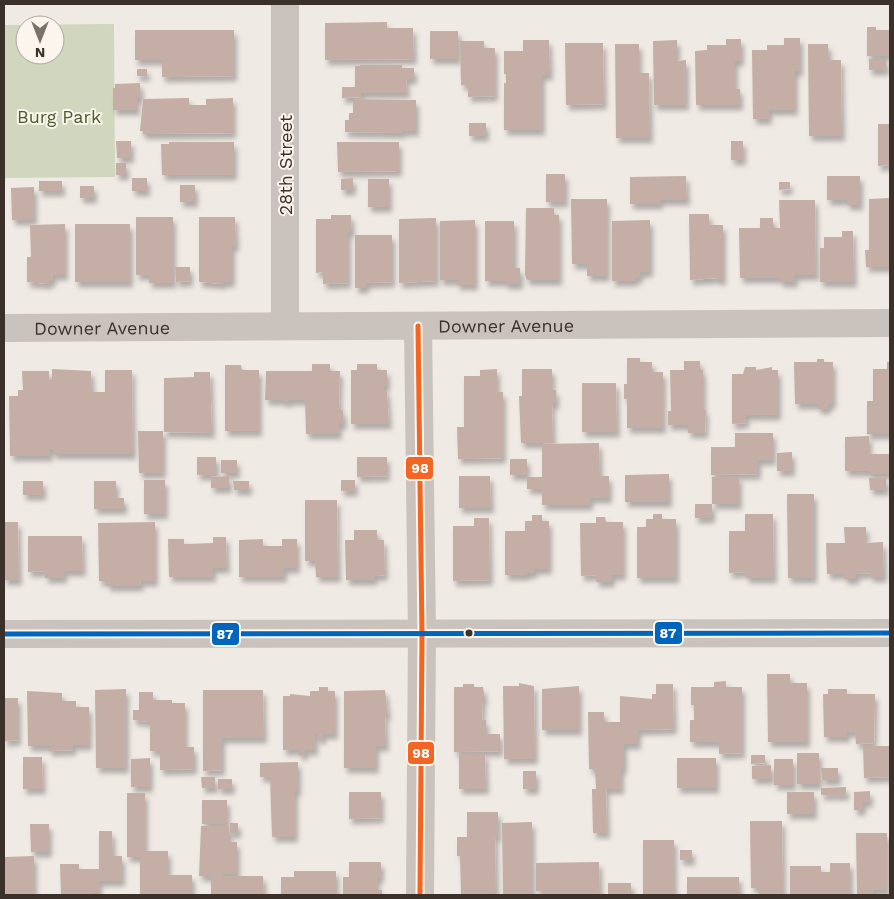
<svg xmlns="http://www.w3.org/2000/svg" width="894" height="899" viewBox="0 0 894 899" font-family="'Work Sans',sans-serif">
<defs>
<filter id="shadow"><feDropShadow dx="3" dy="5.5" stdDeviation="2.5" flood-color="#0004"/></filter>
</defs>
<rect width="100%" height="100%" fill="#f0eae4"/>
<!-- green -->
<path fill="#d1d6be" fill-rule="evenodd" d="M114 24 115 177 4 178V25ZM25 25H55V55H25Z"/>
<!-- building -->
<path fill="#c5aea5" filter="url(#shadow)" d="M387 22V28H413L414 59 325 60V23Z
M867 27H876V30H890V56H867Z
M135 30H234V76L162 77V60H135Z
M430 31H458V59H430Z
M784 38H800V71H795V110H769V119H753L752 50H767V45H784Z
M726 39H741V61H735V89H740V105H696L695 51 707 50V45H726Z
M523 40H549L550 75H542V130H504V83H506V74H504V51H523Z
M677 40V61L686 60V105H654L653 41Z
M460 41H484V48H495V96L468 97V85H461Z
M565 43H603L604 104 566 105Z
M615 44H639V73H649L650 138H616Z
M808 44H828L829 60H841L842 136H809Z
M869 59H886V70H869Z
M360 65H402V68H414V79H406L407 93H361V97L342 98V87H355V66H360Z
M137 69H147V76H137Z
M140 83 141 98H137V110H113V88H115V84Z
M189 98V105H206V99L233 98V133L143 134V131H140L143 99Z
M353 99 416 100V131H402V133L345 132V120H349V113H353Z
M469 123H486V136H469Z
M878 124H890V165L878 166Z
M116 141H131V158H117Z
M731 141H743V160H731Z
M169 142H234V175H162L161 144H169Z
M337 142H399V171L338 172Z
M116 163H126V175H116Z
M546 174H565V202H546Z
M686 176 687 200H660V204H630V177Z
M827 176H860V205H847V200H827Z
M132 178H147V191H132Z
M353 178V190H341V179Z
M368 179H389V207H368Z
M39 181H62V191H39Z
M779 182H790V189L779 190Z
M180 185H195V202H180Z
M80 186H94V198H80Z
M34 187V220H12L11 188Z
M890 198V267H866L865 250H869V199Z
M571 199H607V276H587V264H572Z
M779 200H815L816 275H795V282H780V278H740L739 228H760V218H773V228H780Z
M526 208H554V215H559V280H527L525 275Z
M689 214H709V225H723V280H717V278L690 280Z
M331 215H351L352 232H348V283L323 284V272L316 273V219H331Z
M136 217H173V283H149V275H136Z
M199 217H235L236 246H232V282H223V284L199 282Z
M436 218V281L399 283V219Z
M475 220V285H457V280H440V221Z
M650 220V272H640V278H635V281H612V221Z
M485 221H514V268H520V284H505V281H485Z
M65 224V275H53V281H49V284L27 282V257H31L30 225Z
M75 224H130V282H75Z
M842 231H853L854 282H820V248H824V237H842Z
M355 235H392V282L366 283V288H355Z
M175 267H190V281L176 282Z
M627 358H640V362H652V372H663V428H627V399H624V384H627Z
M817 359H824V362H833V404H828V409H818V404H795L794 362H817Z
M684 361H700V370H703V410H706L705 433H688V425H668V411H671L670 370H684Z
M887 362H890V434H867V401H873V369H887Z
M312 364H330V371H340L339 399 340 410H343L344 424H339V434H306L305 400H289V402H283V400H265L266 371H312Z
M357 364H377V370H387V386H384V391H387L389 424H351V370H357Z
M225 365H241L242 370H259V431H225Z
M745 367H756V370L772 367V370H778V415H746V423L732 424V374H743Z
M52 369 91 371 92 392H105V370H132L133 454H53V449H50V456H10L9 396H18V390H23L22 371H49V380H52Z
M497 369V392H503V458L458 459 457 427H464V376H480V370Z
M522 369H552V390H556V404H552L553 443H521L519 396H522Z
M194 372H210L212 433 164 432V378L194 377Z
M582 383H616L617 432H582Z
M138 431H163V473H139Z
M735 433H773V460H758V474L711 475V447H735Z
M869 436V454H890V474H869V471H845V437Z
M599 443 600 476H609V498H590V505H542V489H527V477H542V444Z
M792 452V471H777V453Z
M197 457H216V475H197Z
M357 457H387V476L357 477Z
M510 459H527V475H510Z
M221 460H237V473H221Z
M669 474V502H625V475Z
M229 476V488H211V477Z
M459 476H490L491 508H459Z
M712 477H739V504H712Z
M869 478H886V490H870Z
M144 480H165V514H144Z
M341 480H355V491H341Z
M23 481H43V495H23Z
M94 481H116V498H124V509H94Z
M233 481H249V490H234Z
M787 494H814V578H788Z
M305 500H337L338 577H316L315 561H305Z
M695 504H712V518H695Z
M653 514H662V519H676V578H637V527H646V519H653Z
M745 514H773L774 578H746V572L729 573V531H745Z
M532 515H542V521H549V569H534V573H527V575H505V531H525V521H532Z
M596 517H605L606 522H623V575H612V582H596V575L581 576 580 523H596Z
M474 518H489L490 580 453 581V526H474Z
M4 522H18L19 580H4Z
M155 522V581H140L141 586H107V581H99L98 523Z
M844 527H866V543L883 542 884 577H870V573L856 574V579H844V574H827L826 543H845Z
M354 530H377V540H384L385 575 374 576V580H346L345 540H354Z
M28 536H82L83 571H64V578H45V571L28 572Z
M213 537H226L227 568H213V577H169L168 539H184V544L213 543Z
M263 539V546H282V539H297V568H284V577H239V540Z
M767 674H790V683H807V742H768Z
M726 681V687H742V753L719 754V742H690V720H694V705H691V687H714V682Z
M519 683 534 686 535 759H504L503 686H519Z
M463 684H474V687H483L485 699H483L482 720H486V734H500V751L454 752V687H463Z
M656 684H673L674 729 638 730V744H624V769H621V789H606L607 833H593L592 789H596L595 769H589L588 712H604V722H620V696L652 699V694H656Z
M579 686V730H542V689Z
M319 687H328V691H335V734H323V739H317V734H315V750H305V755H299V750H283V696H290V694L310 696V691H319Z
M126 689V768H96L95 690Z
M828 689H847V694H875L874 743 856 744 855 732H847V737H824L823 694H828Z
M203 690H263L264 738H222V770L203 771Z
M385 690 388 715H385L386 746H376V768H344V691Z
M27 691 62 693V701H76V707H89V745H73V750L49 751V746H28Z
M139 692H153V700H172V703H185V747H194V769L160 770V751H150V722L133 720V710H139Z
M4 698H18V740L4 741Z
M863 746H890V777L864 778Z
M797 753H819V784H797Z
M459 754H485L486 789H459Z
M751 755H765V763L751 764Z
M23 757H42L43 789H23Z
M150 758V787H131V759Z
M677 758H716V788H677Z
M774 759H793V785H774Z
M298 762V791H295V837H272L270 777H260V763Z
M771 765V779H752V766Z
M821 768H838V780H822Z
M523 771H536V789H523Z
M201 777H215V788H202Z
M218 779H232V789H218Z
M846 787V795H821V788Z
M870 791V802H863V810H854V792Z
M349 792H381V818L349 819Z
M787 792H814V814H787Z
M127 793H145V851H168V875H192V895H140V857H127Z
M202 800H227V824H202Z
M467 812H498V837H495L496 895H461L460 856H457V837H467Z
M750 821H782L783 895H759V888H751Z
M532 822V895H503L502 823Z
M230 823H238V833H230Z
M30 824H49V852H31Z
M201 826H229V842H237V874H223V876H263L264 895H211V876H199Z
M99 831H112L113 856H122V881H99V893H93V895H61L60 864H79V869H99Z
M856 833H887V890H874V895H857Z
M643 840H674V895H643Z
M680 850H692V860H680Z
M34 856V895H4V857Z
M349 862H381V878H377V890H382V895H343V877H349Z
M599 862 600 895H542V891H536V863Z
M830 863H850V895H790V866H821V872H830Z
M294 871H336V895H281V877H294Z
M687 877H739V895H687Z
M608 883H631V895H608Z"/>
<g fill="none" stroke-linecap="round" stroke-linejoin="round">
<!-- minor -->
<g stroke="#cac3bd" stroke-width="28">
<path d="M285 4V326"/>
<path d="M418 326 422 635 420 895"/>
<path id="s1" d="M4 328 890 323"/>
<path d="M4 634 890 633"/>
</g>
<defs>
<path id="bus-1" d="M418 326 422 635 420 895"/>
<path id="bus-2" d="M4 634 890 633"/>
</defs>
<!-- bus-1 casing -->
<use href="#bus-1" stroke="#fcf5ed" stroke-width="9"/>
<!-- bus-2 casing -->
<use href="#bus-2" stroke="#fcf5ed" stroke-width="9"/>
<!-- bus-1 -->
<use href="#bus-1" stroke="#f26522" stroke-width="5"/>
<!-- bus-2 -->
<use href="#bus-2" stroke="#0065bd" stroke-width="5"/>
</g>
<!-- markers -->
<circle fill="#3b302a" stroke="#fcf5ed" stroke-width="2" cx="469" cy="633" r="4.5"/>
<g text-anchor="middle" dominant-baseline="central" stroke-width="4" stroke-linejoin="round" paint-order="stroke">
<!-- park labels -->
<g font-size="18" fill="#495c2b" stroke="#fcf5ed">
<text x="59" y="116">Burg Park</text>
</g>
<!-- street labels -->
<g font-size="18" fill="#3b302a" stroke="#fcf5ed">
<text transform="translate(285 165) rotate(-90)">28th Street</text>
<text stroke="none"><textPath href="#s1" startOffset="502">Downer Avenue</textPath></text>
<text stroke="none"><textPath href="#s1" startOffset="98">Downer Avenue</textPath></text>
</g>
</g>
<g stroke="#fcf5ed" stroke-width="2">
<rect x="405" y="456" width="29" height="24" rx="5" fill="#f26522"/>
<rect x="654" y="621" width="29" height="24" rx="5" fill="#0065bd"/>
<rect x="211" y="622" width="29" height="24" rx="5" fill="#0065bd"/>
<rect x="407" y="741" width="28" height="24" rx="5" fill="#f26522"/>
</g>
<g font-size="14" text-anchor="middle" font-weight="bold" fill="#fff">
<text x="420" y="473">98</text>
<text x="668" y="638">87</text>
<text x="225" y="639">87</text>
<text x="421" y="758">98</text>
</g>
<!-- border -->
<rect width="894" height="899" fill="none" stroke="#3b302a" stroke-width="10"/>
<!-- north arrow -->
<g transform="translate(40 40) rotate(180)"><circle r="24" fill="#fcf5ed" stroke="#afa69f"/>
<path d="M0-4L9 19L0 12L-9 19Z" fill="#7a716b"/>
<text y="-8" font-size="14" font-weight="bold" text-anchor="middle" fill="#3b302a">N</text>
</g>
</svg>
